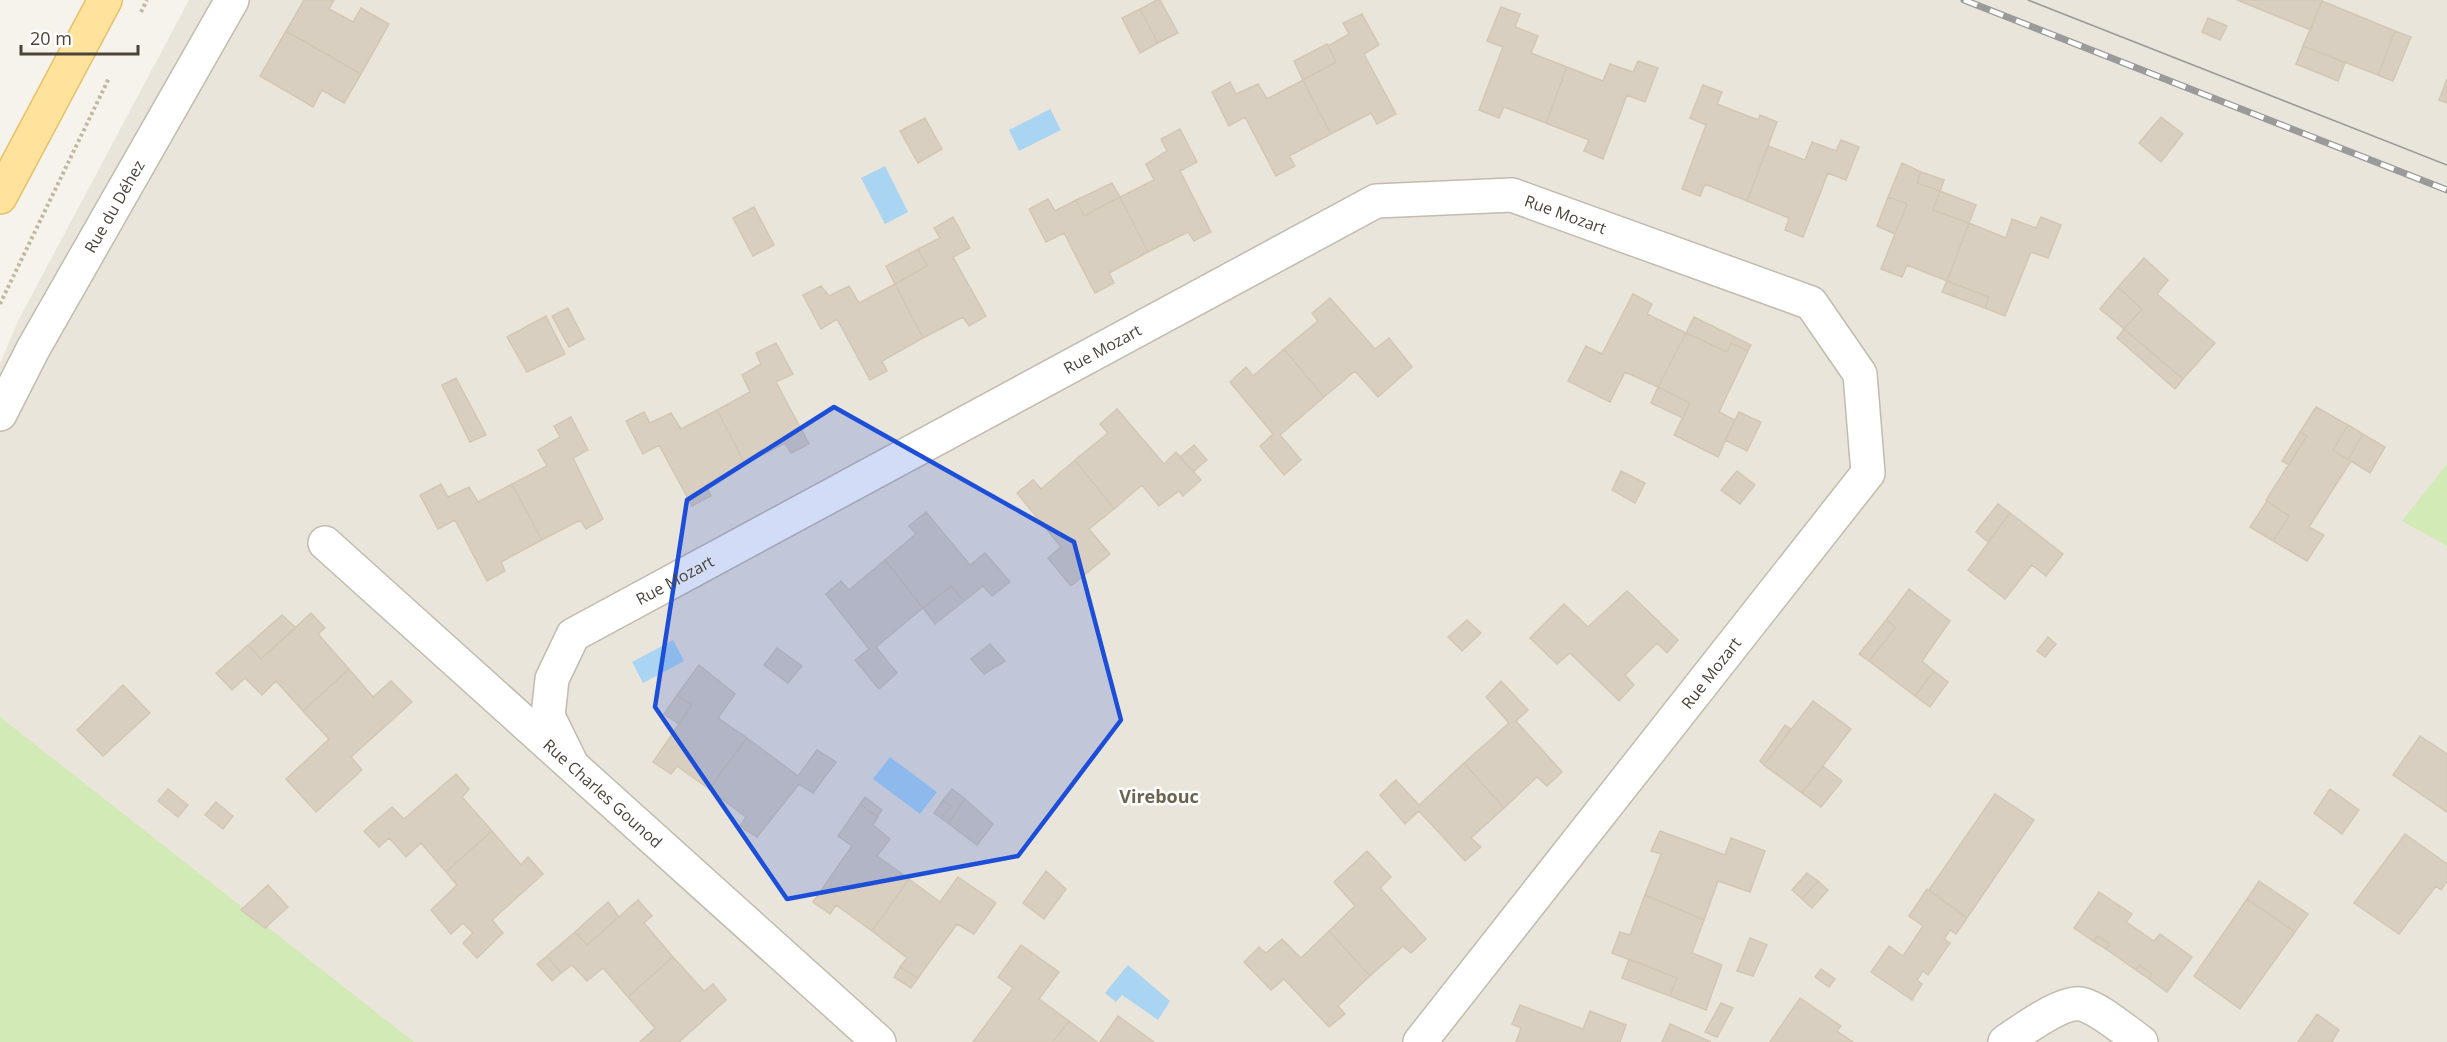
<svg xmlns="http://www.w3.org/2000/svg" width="2447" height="1042" viewBox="0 0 2447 1042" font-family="'Open Sans',sans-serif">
<rect width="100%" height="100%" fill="#f6f3ec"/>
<!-- residential -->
<path fill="#eae5da" d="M189 0H2447V1042H0V364L18 321Z"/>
<!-- green -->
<path fill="#d2eab5" d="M2447 464V546L2402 521Z
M0 717 414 1042H0Z"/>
<!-- water -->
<path fill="#a9d4f2" d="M1050 109 1061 130 1019 151 1009 130Z
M885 166 908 212 885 224 861 178Z
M673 640 684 661 643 683 632 662Z
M890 757 937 792 920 814 873 779Z
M1128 965 1170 1001 1158 1020 1122 995 1116 1002 1105 993Z"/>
<!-- building -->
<path fill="#d8cfc1" stroke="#d3c7b4" stroke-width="1.5" d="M304 0H334L329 9 353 22 361 8 389 24 361 74 286 31Z
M1157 0H1160L1178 33 1158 43 1140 9Z
M2237 0H2322L2311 30Z
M2322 1 2395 31 2378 75 2303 46Z
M1501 7 1520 14 1515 27 1538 36 1531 53 1567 67 1546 123 1504 107 1499 118 1479 110 1503 47 1487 41Z
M1140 9 1158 43 1140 53 1122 18Z
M1362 14 1379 45 1364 54 1396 114 1377 124 1371 113 1331 134 1303 80 1336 62 1328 46 1349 34 1343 23Z
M2208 18 2227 26 2220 40 2202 32Z
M286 31 361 74 344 103 322 90 313 107 260 76Z
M2395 31 2411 37 2393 81 2378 75Z
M1327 44 1336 62 1303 80 1294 61Z
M2303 46 2345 63 2338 81 2296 64Z
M1638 61 1658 68 1645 102 1627 95 1603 159 1584 151 1589 140 1546 123 1567 67 1603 81 1610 64 1633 72Z
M2447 79V103L2439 100Z
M1303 80 1331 134 1289 156 1295 166 1276 176 1245 117 1229 126 1212 92 1230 82 1236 94 1258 84 1267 99Z
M1703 85 1722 92 1717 104 1758 120 1760 115 1777 122 1747 201 1705 184 1700 196 1682 189 1706 125 1690 118Z
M2161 117 2183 134 2161 162 2139 143Z
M925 118 942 149 918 163 900 131Z
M1180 129 1197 162 1180 171 1211 232 1194 241 1188 232 1148 252 1120 197 1154 180 1146 164 1167 151 1161 139Z
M1841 140 1859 147 1846 180 1828 173 1803 237 1785 230 1789 218 1747 201 1768 146 1805 160 1812 142 1836 151Z
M1902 163 1921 172 1917 183 1940 191 1933 210 1969 223 1947 281 1907 265 1902 277 1881 269 1907 204 1888 197Z
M1921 172 1944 180 1940 191 1917 183Z
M1112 183 1120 197 1084 216 1076 200Z
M1940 191 1976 205 1969 223 1933 210Z
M1120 197 1148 252 1109 273 1114 283 1095 293 1064 233 1046 242 1029 209 1048 199 1055 211 1076 200 1084 216Z
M1888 197 1907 204 1895 234 1877 226Z
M754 207 774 245 753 256 733 218Z
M953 217 970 248 953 257 986 316 969 326 963 317 923 338 895 284 927 266 918 249 940 238 934 228Z
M2041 217 2061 225 2048 258 2031 252 2005 316 1985 308 1989 297 1947 281 1969 223 2006 238 2012 219 2036 228Z
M918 249 927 266 895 284 886 266Z
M2144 258 2168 280 2157 294 2215 343 2183 379 2124 329 2142 309 2118 287Z
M1947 281 1989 297 1985 308 1942 292Z
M895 284 923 338 882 361 887 371 870 380 837 319 821 329 803 295 821 286 829 296 849 286 859 303Z
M2118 287 2142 309 2124 329 2100 309Z
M1633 294 1652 304 1647 314 1686 333 1658 387 1625 372 1610 402 1568 381 1586 346 1602 354Z
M1330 298 1375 349 1389 338 1412 367 1378 397 1355 371 1324 397 1284 349 1318 321 1312 313Z
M568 308 584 339 569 347 552 316Z
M546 316 565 354 527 372 507 337Z
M1694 317 1751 345 1748 351 1731 343 1727 352 1686 333Z
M2124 329 2183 379 2175 389 2117 338Z
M1686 333 1727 352 1731 343 1748 351 1719 412 1735 420 1718 457 1674 435 1690 403 1658 387Z
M776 343 793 374 776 382 809 444 791 453 785 443 745 464 717 410 750 392 742 375 761 364 756 353Z
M1284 349 1324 397 1280 435 1301 460 1284 475 1260 446 1273 434 1230 382 1246 367 1253 376Z
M456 378 486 435 470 442 442 385Z
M1658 387 1690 403 1683 418 1651 403Z
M2316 407 2348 425 2333 450 2348 460 2363 434 2385 447 2370 473 2351 461 2309 527 2324 535 2307 561 2273 541 2289 516 2266 500 2307 436 2300 432Z
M1117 409 1164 464 1176 452 1201 480 1183 496 1179 491 1159 506 1142 485 1114 509 1075 460 1108 433 1100 424Z
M717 410 745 464 706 485 711 496 692 506 659 445 643 454 626 421 644 412 650 423 671 413 681 429Z
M1739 412 1761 422 1747 451 1725 440Z
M571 417 588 450 573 458 603 519 586 529 580 520 542 540 512 484 547 466 538 450 560 437 554 426Z
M2348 425 2363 434 2348 460 2333 450Z
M2300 432 2307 436 2289 465 2282 461Z
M1194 445 1207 460 1193 472 1180 457Z
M1075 460 1114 509 1089 529 1110 554 1071 586 1048 558 1061 547 1017 493 1033 480 1041 489Z
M1621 471 1645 483 1635 503 1612 490Z
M1737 471 1755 485 1740 504 1721 490Z
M441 484 448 497 469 487 478 502 512 484 542 540 501 562 505 571 487 581 455 520 438 529 420 495Z
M2267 501 2289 516 2273 541 2250 527Z
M1998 504 2010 513 1988 542 1976 532Z
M926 512 970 565 985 553 1010 582 992 596 983 586 964 601 951 586 923 608 885 560 916 534 909 526Z
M2010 513 2063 554 2046 576 2032 565 2005 599 1968 570Z
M885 560 923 608 876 647 897 673 879 689 855 660 869 649 826 594 841 581 849 590Z
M951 586 964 601 935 624 923 608Z
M1909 589 1950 621 1922 661 1934 671 1915 696 1869 661 1896 627 1886 620Z
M1627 591 1678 640 1667 653 1657 643 1625 675 1634 685 1619 701 1570 653 1557 664 1530 638 1564 604 1588 627Z
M311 613 325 628 318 634 349 669 303 711 276 681 262 695 245 678 232 690 216 673 248 645 261 659Z
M282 615 296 628 261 659 248 645Z
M1467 620 1481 633 1462 651 1448 637Z
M1886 620 1896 627 1869 661 1859 654Z
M2048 637 2056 644 2045 657 2037 651Z
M990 644 1005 661 984 674 971 659Z
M777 648 802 666 788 683 764 665Z
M699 665 735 694 718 718 747 738 709 789 677 766 671 774 653 762 692 705 677 695Z
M349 669 373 697 391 681 412 702 351 757 362 770 316 812 286 779 329 739 303 711Z
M1934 671 1948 682 1930 707 1915 696Z
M1501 681 1528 710 1516 721 1562 772 1547 786 1537 777 1504 808 1464 763 1509 723 1486 697Z
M123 685 150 713 103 756 77 730Z
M677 695 692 705 679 724 664 714Z
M1813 701 1851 729 1802 793 1764 765Z
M1785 725 1791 729 1764 765 1760 761Z
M2420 736 2447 754V812L2393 775Z
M747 738 798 776 817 750 836 762 813 793 799 784 757 837 740 826 746 817 709 789Z
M1464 763 1504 808 1471 838 1481 847 1465 861 1419 811 1405 824 1380 795 1396 780 1419 805Z
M1823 766 1842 781 1821 807 1802 793Z
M456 774 469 789 462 797 492 831 446 872 421 843 406 857 389 838 379 847 364 831 392 807 404 819Z
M168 789 188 805 178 817 158 801Z
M952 789 965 799 948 823 941 818 951 806 943 800Z
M2330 789 2359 810 2342 834 2314 813Z
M1995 794 2034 820 1967 918 1929 890Z
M865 797 882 810 877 817 860 804Z
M965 799 993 824 977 845 948 823Z
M943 800 951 806 941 818 934 813Z
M216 802 233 816 223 829 205 815Z
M860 804 878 817 873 825 890 839 877 856 909 879 872 931 836 905 830 914 813 902 852 846 838 836Z
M492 831 521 865 528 857 543 874 492 920 503 933 477 958 463 943 473 933 463 923 451 934 431 910 457 885 446 872Z
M1660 831 1725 855 1731 838 1765 851 1750 892 1718 881 1704 920 1645 895 1661 854 1651 851Z
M2405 834 2447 864V881L2441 890 2436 886 2399 934 2354 903Z
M1367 851 1391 877 1380 888 1426 939 1411 953 1403 946 1370 976 1329 931 1355 906 1334 882Z
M1046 871 1066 889 1044 919 1023 903Z
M1807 873 1818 881 1802 899 1792 890Z
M958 877 996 903 974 934 957 924 918 978 900 967 907 958 872 931 909 879 940 902Z
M1818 881 1828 890 1812 908 1802 899Z
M2259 881 2308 914 2295 932 2247 899Z
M268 885 288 907 265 928 241 910Z
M1927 889 1967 918 1956 934 1950 930 1944 939 1950 943 1928 975 1923 971 1917 980 1922 984 1912 1000 1871 972 1889 946 1903 956 1923 926 1909 916Z
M2099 892 2132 914 2126 922 2154 941 2160 934 2192 957 2167 992 2149 979 2152 974 2139 965 2136 970 2106 949 2110 944 2097 936 2093 941 2074 928Z
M1645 895 1704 920 1692 953 1722 965 1706 1010 1670 996 1677 978 1612 953 1620 932 1630 935Z
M2247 899 2295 932 2240 1009 2194 976Z
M638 900 652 916 644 923 673 957 628 997 603 968 587 981 572 965 561 973 547 956 575 932 587 945Z
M608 902 619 917 587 945 575 932Z
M1329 931 1370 976 1338 1006 1345 1014 1329 1027 1284 979 1271 990 1244 962 1259 947 1266 953 1282 939 1301 958Z
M2097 936 2110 944 2106 949 2093 941Z
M1750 938 1767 945 1753 976 1737 971Z
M1021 945 1059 972 1039 999 1069 1021 1053 1042H973L1013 988 998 977Z
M547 956 561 973 552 981 537 964Z
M673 957 704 991 713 984 726 1000 679 1042H640L655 1028 628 997Z
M1629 959 1677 978 1670 996 1622 978Z
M2139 965 2152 974 2149 979 2136 970Z
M900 967 918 978 911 988 894 977Z
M1821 969 1835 979 1829 987 1815 977Z
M1800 998 1841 1026 1837 1031 1853 1042H1770Z
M1721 1003 1733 1008 1717 1037 1705 1032Z
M1520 1005 1583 1029 1590 1011 1626 1025 1620 1042H1516L1521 1028 1512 1024Z
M2317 1014 2339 1030 2332 1041 2333 1042H2298Z
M1118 1016 1154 1042H1100Z
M1069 1021 1097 1042H1053Z
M1670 1024 1711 1042H1662Z"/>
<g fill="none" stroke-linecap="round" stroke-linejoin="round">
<defs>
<g id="minor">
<path id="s1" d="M0 414 33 349 232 0"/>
<path id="s2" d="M325 543 879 1042"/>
<path id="s3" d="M571 763 548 716 552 679 573 635 1376 201 1512 195 1811 303 1860 374 1868 473 1420 1042"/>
<path d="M2005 1042C2021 1031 2062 1001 2081 1004 2099 1008 2125 1031 2141 1042"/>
</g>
<path id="major" d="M0 197 105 0"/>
</defs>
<!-- minor casing -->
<use href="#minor" stroke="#c2bbae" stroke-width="36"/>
<!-- major casing -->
<use href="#major" stroke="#e6c16a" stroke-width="36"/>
<!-- path -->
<path stroke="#c4b79f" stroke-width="4" stroke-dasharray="3 3" stroke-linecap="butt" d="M141 12 147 0
M0 304 109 78"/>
<!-- minor -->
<use href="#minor" stroke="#fff" stroke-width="33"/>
<!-- major -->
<use href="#major" stroke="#ffe39c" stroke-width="33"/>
<!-- tram -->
<path stroke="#9a9a9a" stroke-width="1.5" d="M2028 0 2447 165"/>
<defs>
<path id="rail" d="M1964 0 2447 190"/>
</defs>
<!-- rail casing -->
<use href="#rail" stroke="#9a9a9a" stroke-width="7"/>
<!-- rail -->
<use href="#rail" stroke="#fff" stroke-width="4.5" stroke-dasharray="14" stroke-linecap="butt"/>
</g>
<!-- marked area -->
<path fill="#1d4ed8" fill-opacity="0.2" stroke="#1d4ed8" stroke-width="4.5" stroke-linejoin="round" d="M834 407 1074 542 1121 720 1018 856 787 899 655 707 687 500Z"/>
<g text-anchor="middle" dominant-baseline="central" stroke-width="5" stroke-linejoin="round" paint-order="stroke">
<!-- street labels -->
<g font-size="16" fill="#4b4439" stroke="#fff">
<text stroke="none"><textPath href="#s1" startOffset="237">Rue du Déhez</textPath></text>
<text stroke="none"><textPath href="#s3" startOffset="1244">Rue Mozart</textPath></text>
<text stroke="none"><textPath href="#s3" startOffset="740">Rue Mozart</textPath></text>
<text stroke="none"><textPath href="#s3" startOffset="254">Rue Mozart</textPath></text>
<text transform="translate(1711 673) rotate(-52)">Rue Mozart</text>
<text stroke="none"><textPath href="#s2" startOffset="374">Rue Charles Gounod</textPath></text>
</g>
<!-- neighbourhood labels -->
<g font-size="18" font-weight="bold" fill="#6e6250" stroke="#fff">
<text x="1159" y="796">Virebouc</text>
</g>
</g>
<!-- scale -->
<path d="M21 45v9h117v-9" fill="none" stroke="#4b4439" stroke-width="3"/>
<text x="30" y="45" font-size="18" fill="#4b4439" stroke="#ffffff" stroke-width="4.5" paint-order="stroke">20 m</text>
</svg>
